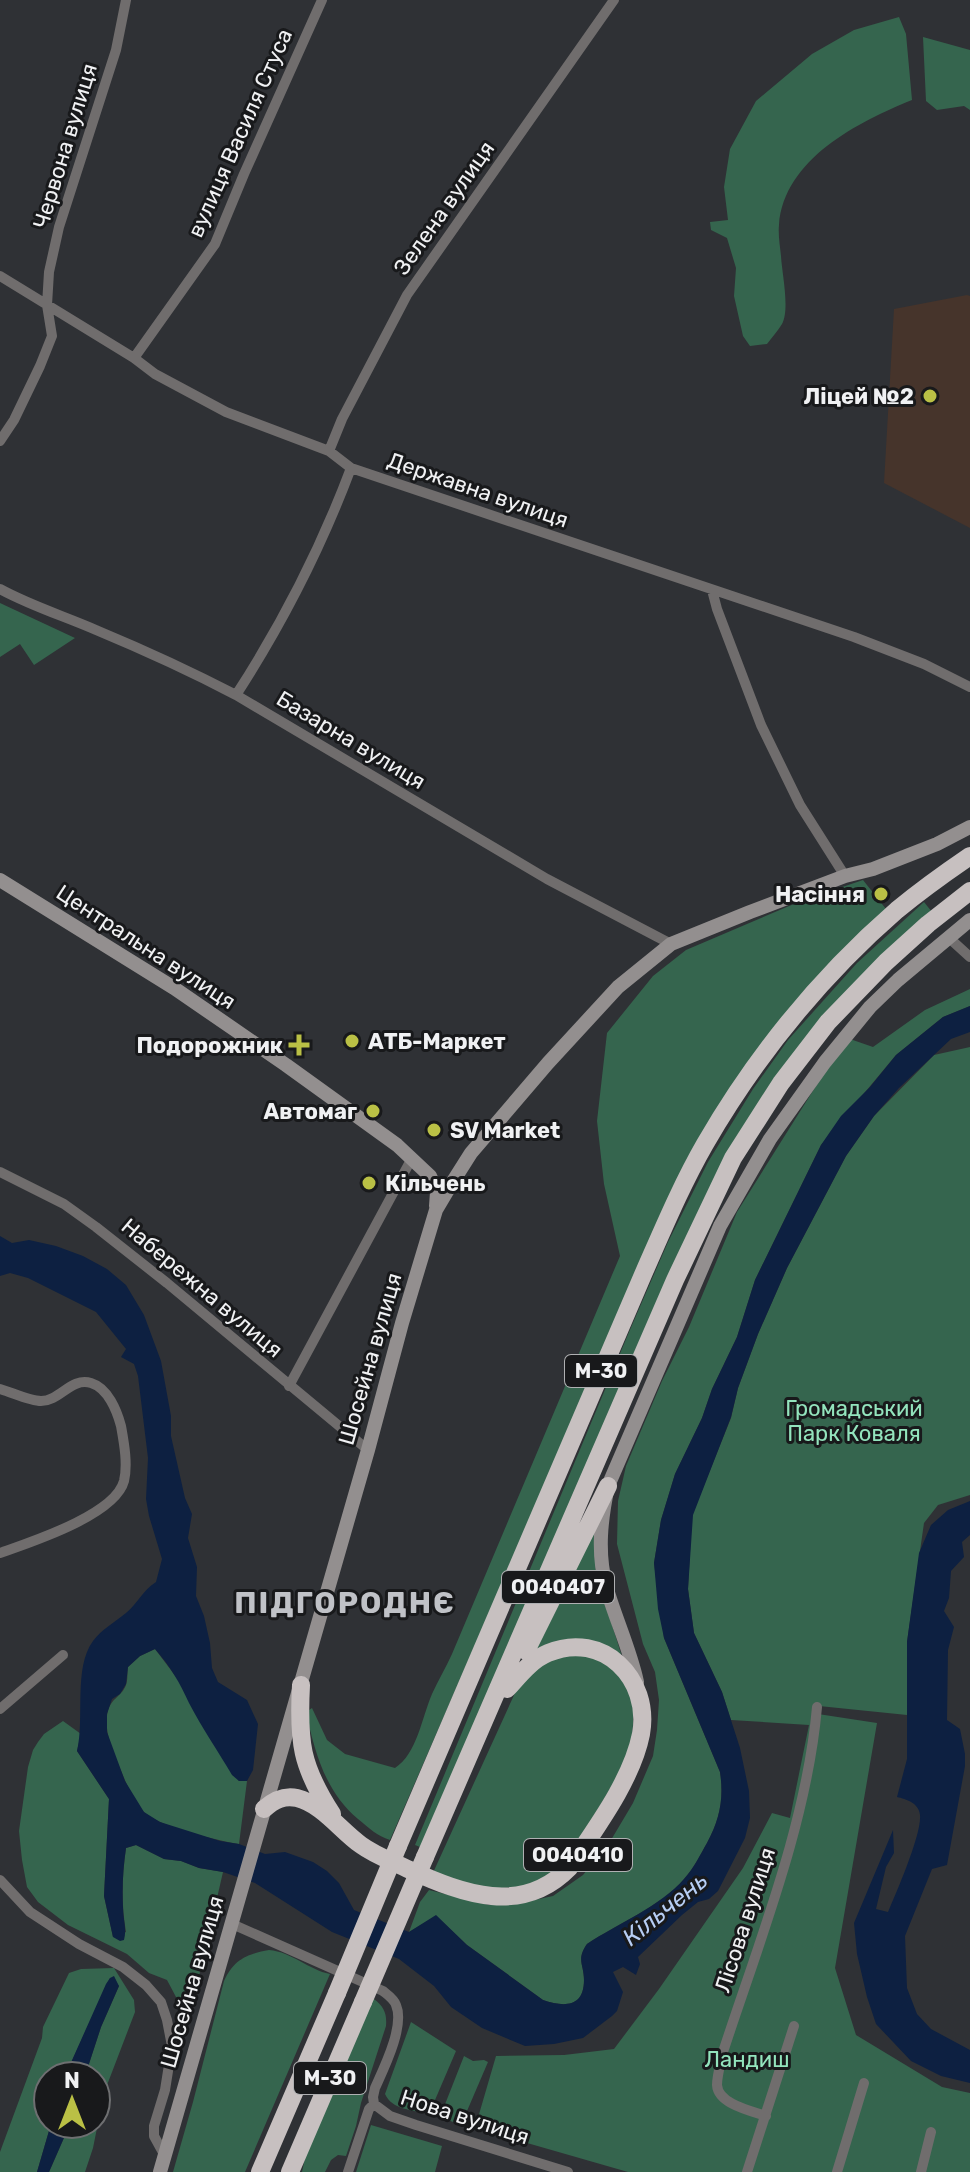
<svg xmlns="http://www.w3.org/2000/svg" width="970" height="2172" viewBox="0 0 970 2172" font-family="Rubik,sans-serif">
<rect width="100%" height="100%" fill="#2f3135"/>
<!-- education -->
<path fill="#46342b" d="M967 295 970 296V528L884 483 894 309Z"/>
<!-- green -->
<path fill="#35654e" d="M899 17 906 34 912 100C858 122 784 159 779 225 778 235 780 246 781 256 782 274 790 309 782 324 778 331 772 337 767 344L750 346 743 336 734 296 736 268 727 238 711 230 710 222 728 220 724 187 730 149 756 101 812 54 854 30Z
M923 37 970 50V110L964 106 937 110 926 101Z
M0 603 75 638 34 665 20 644 0 657Z
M863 880 886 909 734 1084 533 1512 390 1840C377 1836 369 1828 358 1819 325 1791 315 1753 306 1712L312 1708 327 1740 345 1754 395 1768C417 1754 422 1717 432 1694 438 1681 446 1667 452 1654L620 1256 604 1184 597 1121 607 1033 653 976 686 950 801 901Z
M924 902 932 912 765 1098 420 1847 415 1845 629 1332 668 1242 708 1162 753 1089 788 1040 857 963Z
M970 989V1006L943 1017 896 1055 821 1145 755 1280 737 1337 712 1389 702 1418 675 1474 661 1520 654 1563 664 1638 720 1772C724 1798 720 1819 707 1843 700 1855 694 1868 684 1879 661 1906 617 1924 587 1944 576 1960 584 1964 584 1980 584 2008 564 2007 543 2000L467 1945 436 1916 409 1932 420 1902 429 1890 489 1905H511L553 1896 583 1875 611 1840 633 1803 653 1756 657 1730 659 1700 655 1672 643 1644 617 1544 618 1501 626 1466 662 1381 689 1327 737 1212 821 1078 850 1039 873 1047 925 1010Z
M970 1047V1495L938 1505 924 1523 907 1642V1715L819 1706 818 1714 877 1723 835 1968 856 2035 942 2087 970 2093V2172H628L475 2128 496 2056 564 2055 614 2049 659 1989 743 1868 772 1813 790 1818 809 1725 731 1720 722 1692 694 1633 688 1589 692 1515 731 1418 738 1388 758 1334 787 1268 846 1156 874 1116 934 1055Z
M594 1529 596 1574 624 1663 619 1657 532 1656Z
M155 1649 183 1686 190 1703 239 1781H247L239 1844C216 1840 162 1828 145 1813 132 1801 125 1779 118 1764 112 1749 105 1733 107 1716 109 1698 121 1698 126 1685 128 1680 127 1672 128 1667L140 1656Z
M591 1655 620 1672 634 1706 632 1741 623 1767 565 1864 533 1886 486 1889 432 1875 520 1682 553 1657Z
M63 1721 81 1734 77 1751 109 1799 104 1896 113 1937 126 1932C121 1904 122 1876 126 1848L136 1845 164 1859 181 1861 199 1868 223 1872 186 2033 181 2025 176 1997 167 1980 149 1973 127 1954 68 1925 38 1902 27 1887 22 1860 19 1831 28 1767 33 1750 38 1742 44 1734Z
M269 1950C292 1952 309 1970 330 1974L245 2172H173L193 2102 224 1981C234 1959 247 1954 269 1950Z
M114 1968 134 2000 135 2012 104 2093 93 2148 85 2172H49L70 2124H96V2076H85L101 2027 119 1986 110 1978 65 2076H48V2124H51L37 2172H0V2152L42 2038 43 2027 69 1973 81 1969Z
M374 1999C384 2007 387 2013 386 2026L361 2103 356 2126 346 2156 338 2155 331 2160 325 2172H302L305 2158 369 2003Z
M411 2022 456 2051 429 2114C413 2110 392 2110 385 2094Z
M464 2056 473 2061 484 2060 488 2062 461 2125 440 2117Z
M371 2125 442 2146 435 2172H356Z"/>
<!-- water -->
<path fill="#0d2041" d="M970 1006V1032L951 1039 899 1088 874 1116 846 1156 787 1268 758 1334 738 1388 731 1417 693 1515 688 1589 694 1633 722 1692 740 1748 749 1791 750 1818 745 1838 718 1891 709 1899 698 1902 682 1915 638 1957 640 1964 636 1975 623 1967 613 1972 623 1992 617 2011 612 2016 583 2038 554 2044 525 2046 482 2028 451 2007 434 1986 399 1959 332 1932 255 1883 223 1872 199 1868 181 1861 164 1859 136 1845 126 1848C123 1868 122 1887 123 1908 123 1919 127 1929 124 1940L120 1941 113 1937 104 1896 109 1799 77 1751C85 1719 73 1668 93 1641 102 1629 115 1622 126 1613 138 1603 142 1591 156 1582L162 1559 149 1516 146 1499 148 1458 138 1376 134 1364 121 1357 126 1349 96 1312 28 1278 10 1273 0 1276V1236L12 1243 29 1240 56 1246 83 1256 107 1269 126 1285 144 1315 161 1361 171 1416V1436L185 1498 192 1514 188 1538 197 1567 196 1596 204 1616 210 1643 212 1668 218 1682 247 1700 258 1724 253 1770 247 1781H239L232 1775C218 1751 202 1728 189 1703 180 1683 170 1666 155 1649L140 1656 128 1667 126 1684 120 1694 112 1699 107 1714V1732L125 1781 144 1812 160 1822 220 1841 239 1844 265 1854 285 1852 313 1862 327 1871 339 1883 354 1910 409 1932 436 1915 467 1945 543 2000C563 2007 584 2008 584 1980 584 1964 576 1960 587 1944 617 1924 661 1906 684 1879 694 1868 700 1855 707 1843 720 1819 724 1798 720 1772L664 1638 658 1609 654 1563 661 1520 675 1474 702 1418 712 1389 737 1337 755 1280 821 1145 841 1116 870 1087 896 1055 943 1017Z
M970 1501V1535L962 1542 964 1557 951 1571 949 1598 944 1611 954 1627 948 1650 947 1720 960 1729 965 1754V1766L947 1865 932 1869 905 1936 907 1988 917 2014 931 2029 970 2050V2083L941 2076 911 2061 876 2024 867 1997 857 1954 854 1923 893 1830 894 1853 886 1867 876 1909 888 1912C896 1893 922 1834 920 1815 919 1803 906 1799 897 1797L907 1759V1642L919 1553 931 1525 948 1510Z
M114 1976 119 1986 101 2027 85 2076H65L106 1984 110 1978Z
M51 2124H70L49 2172H37Z"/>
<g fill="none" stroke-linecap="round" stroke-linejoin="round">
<!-- street -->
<path stroke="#706d6d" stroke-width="10" d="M0 276 134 358 155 374 226 412 329 451 351 468 854 637 924 664 970 687
M134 358 215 244 244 174 322 0
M0 441 14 420 40 366 52 336 47 305 49 272 59 227 116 50 126 0
M329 451 342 419 407 295 614 0
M0 589C31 606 64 616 96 630 144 650 190 671 236 695L547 879 671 944
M712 590 717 609 761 725 800 805 845 876
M236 695C282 624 321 548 351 468
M948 937 970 957
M0 1172 64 1204 96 1227 167 1283 368 1450
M289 1386 412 1158
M0 1389C11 1392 30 1401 41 1401 60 1401 71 1377 91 1383 108 1388 117 1411 121 1426 124 1443 128 1464 124 1481 115 1515 31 1542 0 1553
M0 1709 63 1655
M0 1880 30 1912 79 1944 123 1967 146 1985 161 2002 167 2020 172 2046 165 2090 154 2126V2136L165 2156
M232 1924 383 1991C388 1995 394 1999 396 2005 405 2026 384 2068 375 2088L373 2097 374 2104
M766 2116C751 2111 718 2104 717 2085 717 2075 721 2062 723 2052 759 1942 807 1822 817 1707
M348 2172 369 2109 374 2104 390 2116 416 2125 568 2172
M747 2172 794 2026
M837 2172 864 2083
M921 2172 931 2132"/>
<!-- secondary -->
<path stroke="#938f8f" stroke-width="14" d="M0 880 174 988 286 1065 397 1145 430 1176 437 1192 436 1206
M637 1682C630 1649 615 1618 606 1586 597 1552 601 1519 608 1486L720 1226 770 1139 825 1062 870 1007 898 980 970 920
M160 2172 368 1450 402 1323 436 1210 452 1183 471 1153 548 1063 618 987 671 944 750 912 845 876 873 869 937 844 970 827"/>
<!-- highway -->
<path stroke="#c7c0c0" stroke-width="18" d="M526 1651 608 1486
M301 1685C298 1742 301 1766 332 1814
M264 1809C274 1800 284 1795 297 1798 322 1804 341 1831 361 1845 376 1856 394 1862 410 1870 463 1894 522 1916 569 1868 595 1829 632 1780 641 1734 651 1679 603 1630 548 1653 531 1660 519 1676 507 1689
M398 1846 645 1270C664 1227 682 1184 705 1144 756 1056 820 977 897 910 920 891 945 873 970 856
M425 1857 675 1280 733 1158 781 1083 828 1022 886 962 928 924 970 891
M260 2172 337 1993
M290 2172 363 2002"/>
<!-- highway-bridge -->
<path stroke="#c7c0c0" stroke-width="18" d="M337 1993 398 1846
M363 2002 425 1857"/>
</g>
<!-- markers -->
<g fill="#bac045" stroke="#18191b" stroke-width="3">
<circle cx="930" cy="396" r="8"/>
<circle cx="881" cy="894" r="8"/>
<circle cx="352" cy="1041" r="8"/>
<path d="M295 1033h8v8h8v8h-8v8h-8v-8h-8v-8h8z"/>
<circle cx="373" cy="1111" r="8"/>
<circle cx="434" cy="1130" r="8"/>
<circle cx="369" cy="1183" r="8"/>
</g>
<g text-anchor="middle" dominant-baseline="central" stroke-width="6" stroke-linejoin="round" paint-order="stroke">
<!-- shield labels -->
<g fill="#18191b" stroke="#afb0b2" stroke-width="2">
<rect x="565" y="1355" width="72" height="32" rx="6"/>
<rect x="502" y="1571" width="112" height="32" rx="6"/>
<rect x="524" y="1839" width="108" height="32" rx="6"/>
<rect x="294" y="2062" width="72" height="32" rx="6"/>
</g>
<g font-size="20" font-weight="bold" fill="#f0f1f3">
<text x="601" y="1371">М-30</text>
<text x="558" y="1587">О040407</text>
<text x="578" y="1855">О040410</text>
<text x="330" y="2078">М-30</text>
</g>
<!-- street labels -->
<g font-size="22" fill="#f0f1f3" stroke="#18191b">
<text transform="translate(240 133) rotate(-66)">вулиця Василя Стуса</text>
<text transform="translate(65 146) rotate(-73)">Червона вулиця</text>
<text transform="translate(444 208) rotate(-55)">Зелена вулиця</text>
<text transform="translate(478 490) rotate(19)">Державна вулиця</text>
<text transform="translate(351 740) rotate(31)">Базарна вулиця</text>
<text transform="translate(146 947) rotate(33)">Центральна вулиця</text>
<text transform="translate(202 1288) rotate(40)">Набережна вулиця</text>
<text transform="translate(370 1359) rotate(-74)">Шосейна вулиця</text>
<text transform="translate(745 1920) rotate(-72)">Лісова вулиця</text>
<text transform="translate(192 1982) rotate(-74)">Шосейна вулиця</text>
<text transform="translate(465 2117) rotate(18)">Нова вулиця</text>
</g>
<!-- poi labels -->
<g font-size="22" font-weight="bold" fill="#f0f1f3" stroke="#18191b" text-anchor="end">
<text x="914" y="396">Ліцей №2</text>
<text x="865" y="894">Насіння</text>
<text x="368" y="1041" text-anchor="start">АТБ-Маркет</text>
<text x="283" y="1045">Подорожник</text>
<text x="357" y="1111">Автомаг</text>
<text x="450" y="1130" text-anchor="start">SV Market</text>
<text x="385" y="1183" text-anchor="start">Кільчень</text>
</g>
<!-- park labels -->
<g font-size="22" fill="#93e4bd" stroke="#18191b">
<text x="854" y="1408">Громадський<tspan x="854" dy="25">Парк Коваля</tspan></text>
<text x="747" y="2059">Ландиш</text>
</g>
<!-- water labels -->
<g font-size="24" font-style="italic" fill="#b6cdf3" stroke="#18191b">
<text transform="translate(665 1909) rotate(-39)">Кільчень</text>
</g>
<!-- district labels -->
<g font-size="30" font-weight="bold" letter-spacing="2" fill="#c0c2c7" stroke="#18191b">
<text x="345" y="1603">ПІДГОРОДНЄ</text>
</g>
</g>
<!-- north arrow -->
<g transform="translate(72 2100)"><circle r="38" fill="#18191b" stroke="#6e6f71" stroke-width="2"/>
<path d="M0-6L14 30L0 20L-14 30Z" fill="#bac045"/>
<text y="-12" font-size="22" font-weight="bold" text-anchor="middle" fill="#f0f1f3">N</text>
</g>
</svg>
